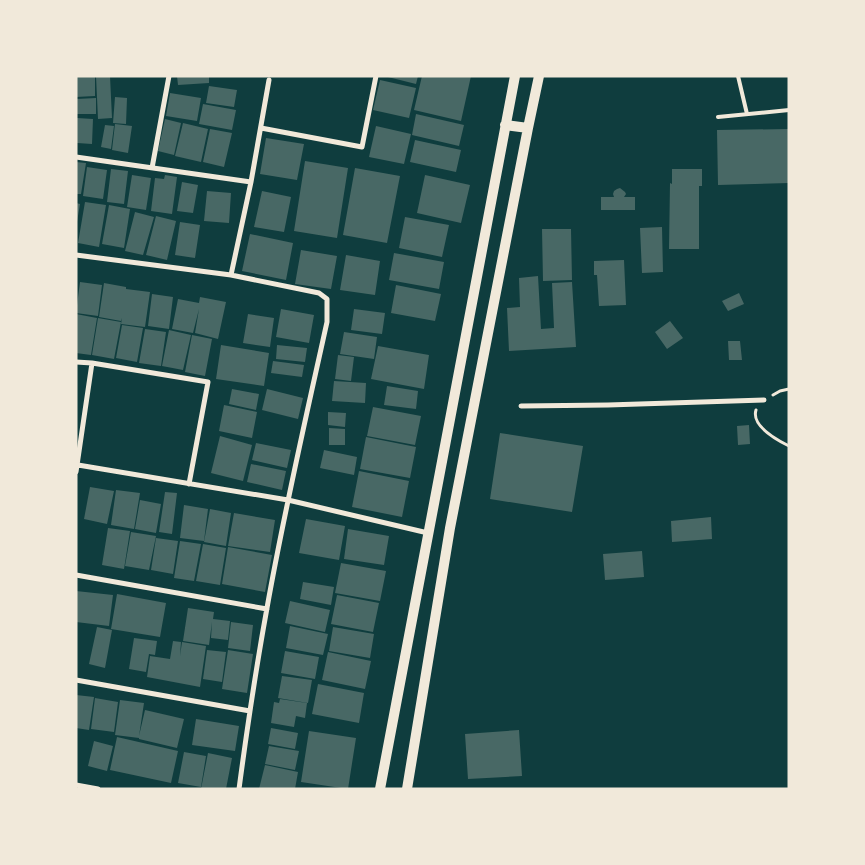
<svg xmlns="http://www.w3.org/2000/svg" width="865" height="865" viewBox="0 0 865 865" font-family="'DM Sans',sans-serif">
<rect width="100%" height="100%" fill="#0f3d3e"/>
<!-- building -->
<path fill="#486865" d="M76 76H95V96L76 97Z
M96 76H110L112 118 98 119Z
M177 76H209V83L178 85Z
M384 76H418L416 84Z
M422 76H471L461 121 414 110Z
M380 80 416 88 409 118 373 110Z
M209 86 237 90 234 107 206 103Z
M170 93 201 98 197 121 166 116Z
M115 97 127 98 126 124 113 123Z
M96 98V114H76V99Z
M203 104 236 110 232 130 199 124Z
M416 114 464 125 459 146 412 135Z
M77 118 93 119 92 144 77 143Z
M165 119 181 123 174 155 158 151Z
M183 123 208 129 201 162 175 156Z
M115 124 132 126 128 153 112 150Z
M105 125 114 126 111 149 101 147Z
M376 126 411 134 404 164 369 157Z
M210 129 232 133 224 167 203 162Z
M789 129V183L718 185 717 130Z
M266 138 304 144 297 180 260 174Z
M415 140 461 150 456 172 410 162Z
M305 161 348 168 337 238 294 231Z
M76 162 86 163 81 194H76Z
M87 167 107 170 103 199 83 196Z
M355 168 400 176 387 243 343 235Z
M111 169 128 171 124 204 107 202Z
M672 169H702V186H699V249H669L670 183 672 184Z
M132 175 151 178 146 210 127 207Z
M165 175 177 177 172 214 151 211 155 178 164 179Z
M425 175 470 185 461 223 417 213Z
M182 182 198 185 193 213 177 211Z
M620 188 625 192 626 194 624 197H635V210H601V197H614L613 194 614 191 617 189Z
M207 191 231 193 229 223 204 221Z
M262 191 291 197 284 232 254 227Z
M85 202 106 205 99 247 78 243Z
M76 203 80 204 77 222H76Z
M109 205 130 209 124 248 102 244Z
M135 212 154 217 143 255 125 251Z
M156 216 176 221 167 260 146 255Z
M405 217 449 225 442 257 399 248Z
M180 222 200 225 195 258 175 255Z
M662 227 663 272 642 273 640 228Z
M542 229H571L572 280 543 281Z
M250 234 293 243 286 280 242 271Z
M301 250 337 256 331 289 295 284Z
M394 253 444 262 439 289 389 280Z
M346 255 380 261 375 295 340 290Z
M624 260 626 305 599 306 597 275H594V261Z
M538 276 541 329 554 328 552 283 572 282 576 347 509 351 507 308 520 307 519 278Z
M80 282 102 285 98 316 76 313Z
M104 283 126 287V289L150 292 145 327 121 324 122 318 121 321 99 317Z
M396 285 441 294 435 321 391 313Z
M739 293 744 304 728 311 722 301Z
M152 294 173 297 169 329 148 326Z
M200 297 226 302 218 339 195 333 199 309 193 333 172 329 178 299 199 303Z
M281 309 314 315 309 343 276 337Z
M354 309 385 313 382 334 351 330Z
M76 314 97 318 91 355 76 353Z
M248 314 274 318 270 347 243 343Z
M98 318 121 322 114 359 92 355Z
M670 321 683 338 667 349 655 332Z
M122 325 143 328 137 362 116 358Z
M145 329 166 332 161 366 139 363Z
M169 330 191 335 183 370 162 366Z
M344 332 377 337 374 359 340 354Z
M192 335 212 339 205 376 185 372Z
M728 341H740L742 360H729Z
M221 345 269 353 264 386 216 379Z
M277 345 307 348 305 362 276 359Z
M378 346 429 355 424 389 371 379Z
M338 355 354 357 351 381 335 379Z
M273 361 304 365 302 377 271 373Z
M334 381 366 383 365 403 332 401Z
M387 386 418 391 416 409 384 405Z
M232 389 259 394 256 410 229 404Z
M267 389 303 398 298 419 262 410Z
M224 405 257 412 252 438 219 431Z
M373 407 421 416 415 445 367 436Z
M328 412 346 413 345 427 328 425Z
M749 425 750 444 738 445 737 426Z
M329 428 345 429V445H329Z
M500 433 583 446 572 512 490 499Z
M220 436 252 445 243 481 211 473Z
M366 437 416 447 410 478 360 469Z
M256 443 291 450 287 468 252 460Z
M324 450 357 457 354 475 320 468Z
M251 464 286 471 282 490 247 482Z
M359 471 409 481 402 517 352 507Z
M90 487 114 491 107 524 84 519Z
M116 490 140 493 134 529 111 525Z
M165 492 177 493 172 534 159 532Z
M140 500 161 504 156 533 135 529Z
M184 505 208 509 204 541 180 538Z
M210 509 231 513 226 546 204 542Z
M234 513 275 520 270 552 228 546Z
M711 517 712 539 672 542 671 521Z
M306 519 345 526 339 560 299 553Z
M108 528 130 531 124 569 102 565Z
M348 529 389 536 384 565 344 559Z
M131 532 156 536 149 570 125 566Z
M156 538 178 541 173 574 151 570Z
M180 541 201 544 194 581 174 578Z
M203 544 226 548 220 585 196 581Z
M228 547 272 555 265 592 222 584Z
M642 551 644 577 605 580 603 554Z
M341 563 386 571 380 601 335 593Z
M303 582 334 587 331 605 300 599Z
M76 591 113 595 109 626 76 622Z
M117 594 166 603 160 637 111 629Z
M337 595 379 603 373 632 331 624Z
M290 601 330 610 325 632 285 623Z
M188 608 214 612 213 619 230 621 228 640 211 638 212 622 209 645 183 641Z
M231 622 253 625 250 651 228 648Z
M290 626 328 634 323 655 286 648Z
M97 627 112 630 105 668 89 664Z
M333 627 374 634 370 658 329 651Z
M134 638 157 641 155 655 149 654 146 672 129 669Z
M173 641 181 642 180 656 182 642 206 646 200 687 147 677 150 656 170 659Z
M207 650 226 652 222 682 203 679Z
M228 650 253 654 247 693 222 689Z
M285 651 319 657 315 679 281 673Z
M328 652 371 661 365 689 322 680Z
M282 676 312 680 308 703 278 698Z
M318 684 364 693 359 723 312 714Z
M76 695 94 697 89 730 76 728Z
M95 698 118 702 114 732 91 729Z
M280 699 307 703 305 718 296 716 294 727 271 723 274 702 279 703Z
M120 700 144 703 139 736 145 710 184 719 177 748 139 739V738L115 735Z
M196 719 239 726 235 751 192 745Z
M271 728 298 733 295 749 268 744Z
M519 730 522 776 468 779 465 734Z
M309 731 356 738 348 789 301 782Z
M117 737 178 751 171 783 110 770Z
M94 741 113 746 107 771 88 766Z
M269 746 299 751 295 770 265 764Z
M184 752 206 756 201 787 178 783Z
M208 753 232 758 226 789H201Z
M265 765 298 772 295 789H259Z"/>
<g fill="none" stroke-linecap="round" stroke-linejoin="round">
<!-- path -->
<path stroke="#f1e9da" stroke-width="3" d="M773 395 780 391 789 389
M756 410C751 426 777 440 789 446"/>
<!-- service -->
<path stroke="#f1e9da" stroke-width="4" d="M738 76 747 114
M718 117 789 110"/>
<!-- minor -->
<path stroke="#f1e9da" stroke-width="5" d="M261 128 362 147 376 76
M76 157 251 182
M152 168 169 76
M76 255 231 275 319 293 327 299V322C306 417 284 512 267 608 256 668 247 729 239 789
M231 275 251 182 269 80
M76 362 92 363 208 382 189 484
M521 406 608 405 764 400
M78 465 288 500 428 533
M76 472 92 363
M76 575 267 609
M76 680 250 711
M76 785 98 789"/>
<!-- secondary -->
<path stroke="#f1e9da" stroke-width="10" d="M505 125 528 128
M380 789 515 76
M407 789 450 528 528 128 539 76"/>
</g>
<!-- border -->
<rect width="865" height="865" fill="none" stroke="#f1e9da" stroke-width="155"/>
</svg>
